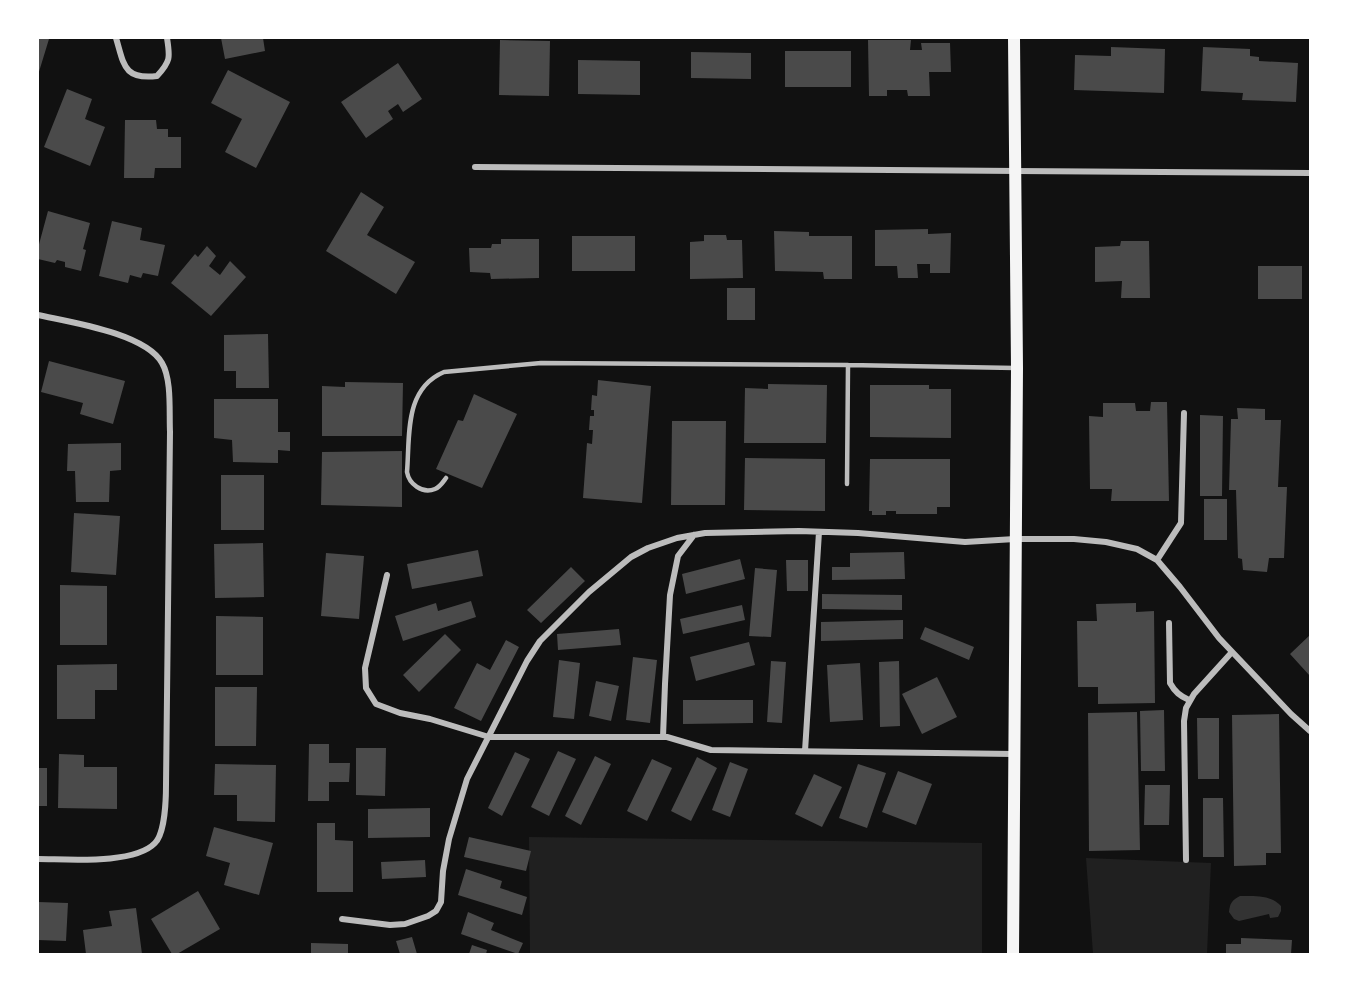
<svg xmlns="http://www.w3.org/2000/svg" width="1348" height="992" viewBox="0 0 1348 992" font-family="Arial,sans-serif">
<rect width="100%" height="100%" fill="#111"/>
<!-- green -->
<path fill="#202020" d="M529 837 982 843V954H530Z
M1086 858 1211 863 1207 954H1093Z"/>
<!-- water -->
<path fill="#333" d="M1240 896C1254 896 1272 895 1281 906V911L1278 917 1270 918 1269 914 1239 921 1234 919 1229 912C1230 903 1232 900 1240 896Z"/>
<!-- building -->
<path fill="#4a4a4a" d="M38 38 49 39 38 75Z
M221 38H263L265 51 225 59Z
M500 40 550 41 549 96 499 95Z
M868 40H911L910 50H922L921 43H950L951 72H929L930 96H908L907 90H887V96H869Z
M1111 47 1165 49 1164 93 1074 90 1075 55 1111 56Z
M1203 47 1250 49V56L1259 57V61L1298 63 1296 102 1242 100 1243 93 1201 91Z
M785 51H851V87H785Z
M691 52 751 53V79L691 78Z
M578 60 640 61V95L578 94Z
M398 63 422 99 403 112 398 104 388 111 393 119 366 138 341 102Z
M228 70 290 102 256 168 225 152 242 119 211 103Z
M67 89 92 99 85 119 105 127 90 166 44 147Z
M125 120H156L157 129H168V137H181V168H155L154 178H124Z
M361 192 384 207 367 235 415 262 396 294 326 251Z
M48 211 90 223 83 249 86 250 81 271 65 267V262L57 260 55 263 38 259V248Z
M112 221 142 228 140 240 165 245 158 276 143 273 141 278 130 275 128 283 99 276Z
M928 229V234L951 233 950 273H930V264H917L918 278H898L897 266H875V230Z
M774 231 809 232V236H852V279H824L823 272 775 271Z
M704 235H726L727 240H742L743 278 690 279V242L704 241Z
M572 236H635V271H572Z
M501 239H539V278L491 279 490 273 470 272 469 248H491L492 244H501Z
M1121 241H1149L1150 298H1121L1122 281 1095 282V247L1120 246Z
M207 246 216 256 209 266 220 275 230 261 246 277 211 316 171 283 195 254 198 257Z
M1258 266H1302V299H1258Z
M727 288H755V320H727Z
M268 334 269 388H236V371H224V335Z
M49 361 125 381 113 424 80 414 83 403 41 392Z
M598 380 651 386 642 503 583 498 587 443 592 444 593 430H589L590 416H594V410H591L592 395 597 396Z
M345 382 403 383 402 436H322V386L345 387Z
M768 384 827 385 826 443H744L745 388 768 389Z
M870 385H929V389H951V438L870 437Z
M474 394 517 414 482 488 436 469 458 420 463 421Z
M214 399H278V432H290V451L278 450V463L233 462 232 440 214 438Z
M1151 402H1167L1169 501H1111L1112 489H1090L1089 416 1103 417V403H1135L1136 411H1150Z
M1237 408 1265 409V420H1281L1278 487H1287L1284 558H1269L1267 572 1243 570 1242 559 1238 558 1236 490H1229L1231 419H1238Z
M1200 415 1223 416 1222 496H1200Z
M672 421H726L725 505H671Z
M121 443V470L110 471 109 502H76L75 471H67L68 444Z
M402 451V507L321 505 322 452Z
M745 458 825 459V511L744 510Z
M870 459H950V507H937V514H896V511H886V515H872V511H869Z
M221 475H264V530H221Z
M1204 499H1227V540H1204Z
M74 513 120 516 116 575 71 572Z
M263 543 264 597 215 598 214 544Z
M478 550 483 576 412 589 407 564Z
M904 552 905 579 832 580V567H850V553Z
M326 553 364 556 359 619 321 616Z
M740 559 745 579 686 594 682 574Z
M786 560H808V591H787Z
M571 567 585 581 541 623 527 610Z
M755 568 777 570 771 637 749 636Z
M60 585 107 586V645H60Z
M822 594 902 595V610L822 609Z
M471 601 476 617 403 641 395 616 436 603 438 611Z
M1136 603V612L1154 611 1155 703 1098 704V687H1078L1077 621H1097L1096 604Z
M742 605 745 620 683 634 680 619Z
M216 616 263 617V675H216Z
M903 620V639L821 641V622Z
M925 627 974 647 969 660 920 639Z
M619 629 621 645 558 650 557 634Z
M445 634 461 650 419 692 403 675Z
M1310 635V676L1290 654Z
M506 640 519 647 481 721 454 708 477 663 490 670Z
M749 642 755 665 696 681 690 657Z
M633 657 657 660 650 723 626 720Z
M559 660 580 663 574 719 553 717Z
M771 661 786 662 782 723 767 722Z
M899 661 900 726 880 727 879 662Z
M860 663 863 720 830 722 827 665Z
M117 664V690H95V719H57V665Z
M937 677 957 717 922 734 902 694Z
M596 681 619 686 611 721 589 716Z
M215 687H257L256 746H215Z
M683 700H753V723L683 724Z
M1164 710 1165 771H1141L1140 711Z
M1137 712 1140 850 1089 851 1088 713Z
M1279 714 1281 853H1266V865L1234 866 1232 715Z
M1197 718H1219V779H1198Z
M309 744H329V763H350L349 782H329V801H308Z
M356 748H386L385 796 356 795Z
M558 751 576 759 549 816 531 807Z
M515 752 530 759 502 816 488 808Z
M59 754 84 755V767H117V809L58 808Z
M595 756 611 764 581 825 565 816Z
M697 757 717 768 691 821 671 811Z
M652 759 672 768 647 821 627 811Z
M730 762 748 769 730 817 712 810Z
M215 764 276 765 275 822 237 821V795H214Z
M858 764 886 773 867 828 839 818Z
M38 768H47V806H38Z
M898 771 932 784 916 825 882 812Z
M814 774 842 787 822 827 795 814Z
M1145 785H1170L1169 825H1144Z
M1203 798H1223L1224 857H1203Z
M430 808V837L368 838V809Z
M317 823H335V840L353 841V892H317Z
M214 827 273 843 259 895 224 885 230 863 206 856Z
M469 837 531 851 526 871 464 857Z
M425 860 426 877 382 879 381 862Z
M466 869 502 881 500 888 527 897 522 915 458 895Z
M198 891 220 929 177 954H172L151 919Z
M38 902 68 903 66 941 38 940Z
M136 908 142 954H86L83 930 112 926 109 911Z
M468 912 494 923 491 930 523 943 518 954 461 934Z
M412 937 417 954H400L396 941Z
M1241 938 1292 940 1291 954H1226V944H1241Z
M311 943 348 944V954H311Z
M472 945 487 950 486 954H469Z"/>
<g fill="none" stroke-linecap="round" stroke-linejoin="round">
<!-- service -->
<path stroke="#bcbcbc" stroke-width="4.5" d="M446 478C443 482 440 487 435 489 422 494 409 484 407 472 410 435 404 389 444 372L541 363 848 365 1015 368
M847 484 848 365"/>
<!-- minor -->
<path stroke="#bcbcbc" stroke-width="6" d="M116 38C124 64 123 80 157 76 171 61 170 57 167 38
M475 167 1310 173
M38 315C69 322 145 333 162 363 172 380 169 412 170 432L166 785C166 798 165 833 155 843 134 865 67 859 38 859
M1157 560 1181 523 1184 413
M387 575 365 668 366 688 376 704 400 713 430 719 489 737H667L711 750 1014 754
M1169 623 1170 683C1175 692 1180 696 1189 700
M663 737 665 684 670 595 678 556 694 535
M805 751 819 532
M1186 860 1184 721 1186 708 1194 694 1232 652
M342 919 390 925 405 924 428 916 436 911 441 902 443 871 449 839 467 779 527 661 540 641 589 592 631 557 648 548 677 538 705 533 799 531 858 533 965 542 1015 539H1074L1106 542 1137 549 1157 560 1180 587 1219 638 1291 714 1310 731"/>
<!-- secondary -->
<path stroke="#f5f5f5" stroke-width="12" d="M1013 954 1017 368 1014 38"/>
</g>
<!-- border -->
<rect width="1348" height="992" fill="none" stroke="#ffffff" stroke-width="78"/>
</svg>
